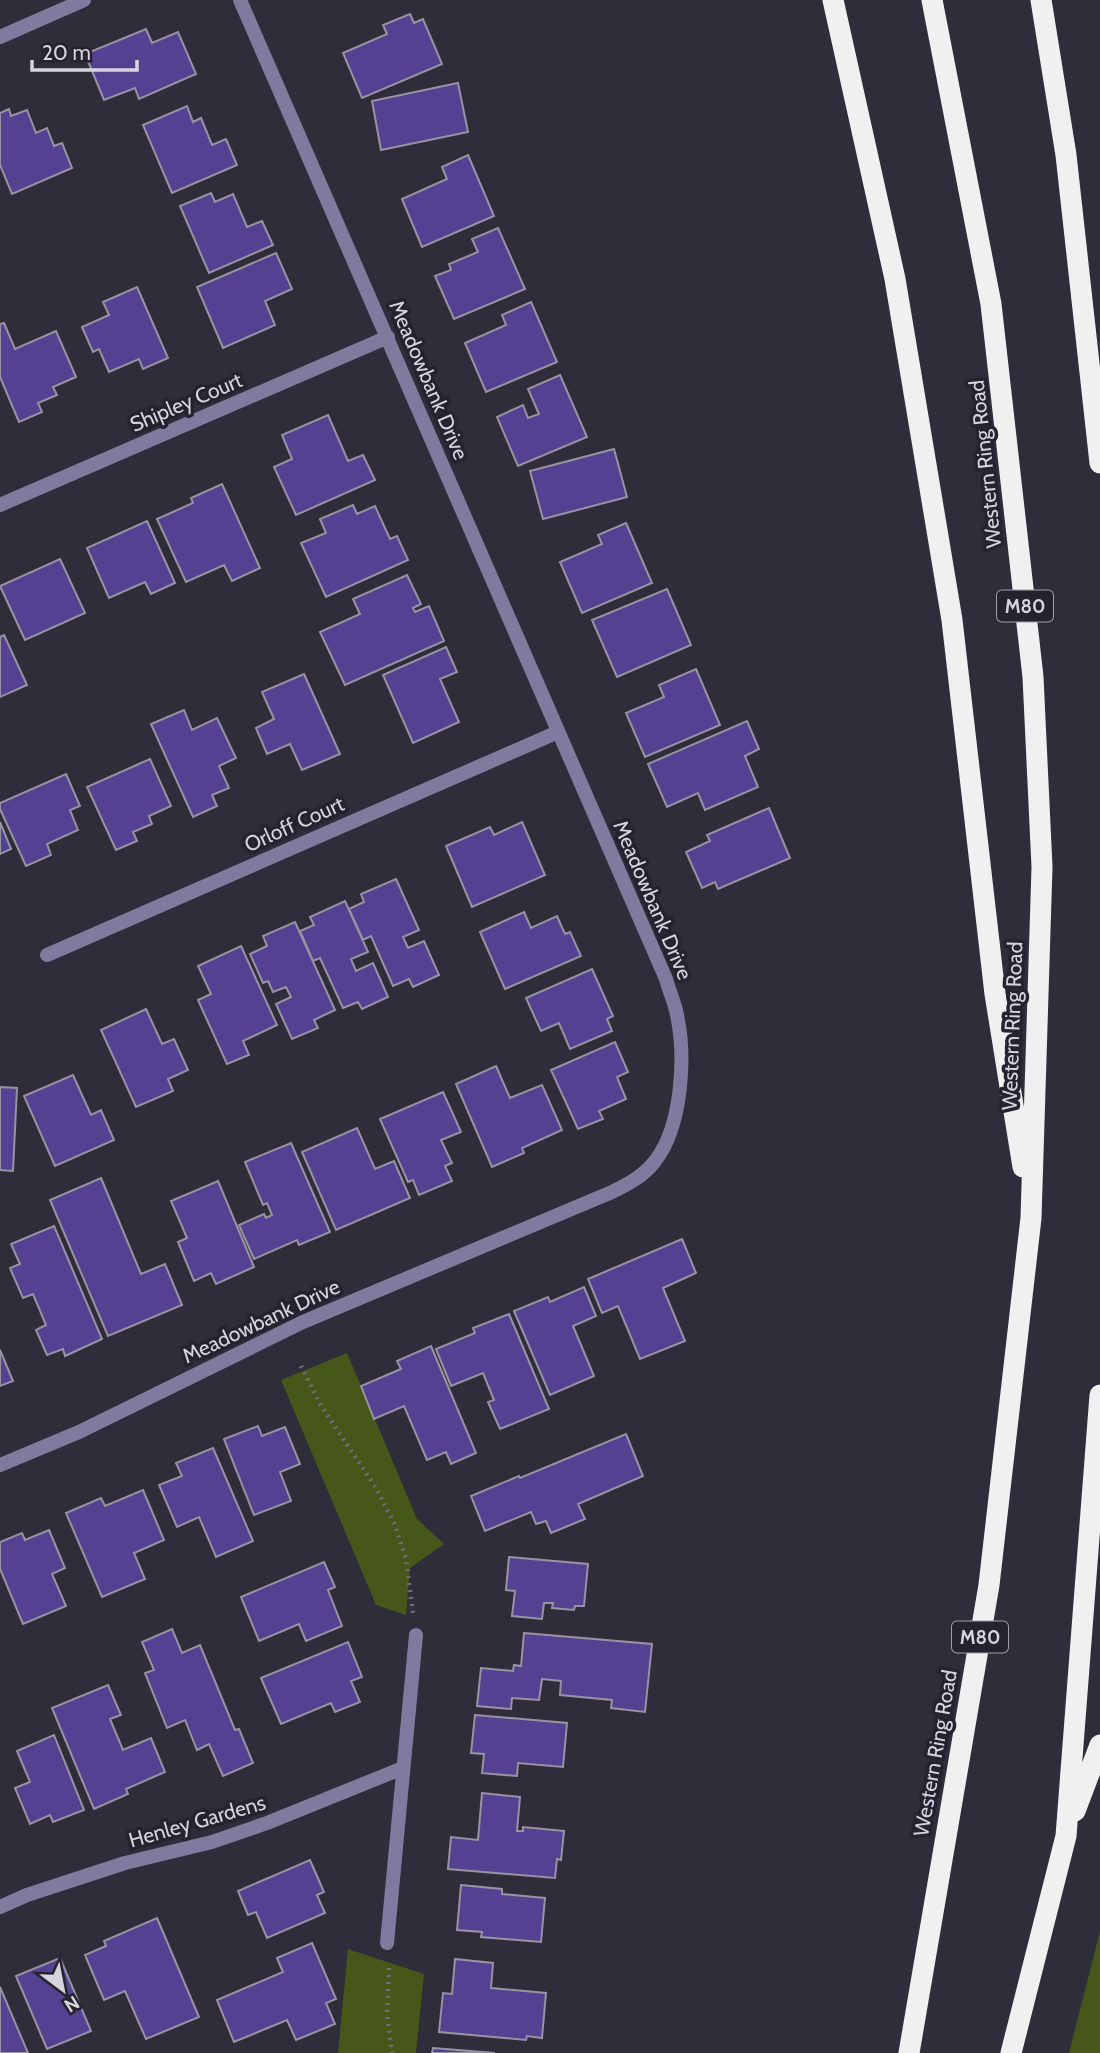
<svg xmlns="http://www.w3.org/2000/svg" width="1100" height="2053" viewBox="0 0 1100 2053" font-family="Cabin,sans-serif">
<rect width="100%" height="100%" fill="#2f2d39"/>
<!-- green -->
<path fill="#475619" d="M347 1353 417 1519 444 1544 410 1568 406 1615 376 1605 281 1380Z
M1100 1931V2053H1069Z
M348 1949 424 1974 416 2053H338Z"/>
<!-- building -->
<path fill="#554191" stroke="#9694a3" stroke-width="2" d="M410 14 414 23 423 19 442 64 362 98 343 53 387 34 383 25Z
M146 29 152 43 178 32 196 74 139 99 135 88 104 100 85 54Z
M458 83 468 132 381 150 372 101Z
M187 106 193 122 201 118 212 145 226 139 237 165 172 193 143 125Z
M9 109 11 116 27 110 36 133 47 128 54 146 62 143 72 168 12 194 0 165V113Z
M468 155 494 216 422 247 402 199 447 179 442 167Z
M211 193 215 202 233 194 247 227 262 221 273 245 209 273 180 206Z
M498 228 525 289 454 319 435 276 451 270 449 264 478 252 472 239Z
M276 253 292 289 265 301 275 325 223 348 197 287Z
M137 287 168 358 143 369 139 359 109 372 99 349 93 352 82 327 109 315 103 302Z
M531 302 557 362 486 392 465 343 506 325 502 315Z
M4 323 15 349 56 331 76 377 53 387 57 395 38 403 42 412 19 422 0 377V324Z
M560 375 587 437 518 466 497 417 523 405 528 418 539 414 528 389Z
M328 415 348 461 363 455 375 480 296 515 274 467 292 459 282 435Z
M614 449 627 497 543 519 530 471Z
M222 484 260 568 232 581 224 565 186 582 157 519 193 503 191 498Z
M353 505 357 514 375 506 390 539 397 536 408 560 326 597 301 543 326 533 320 519Z
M147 521 175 583 151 594 145 582 109 598 87 548Z
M626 523 652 583 582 613 560 562 602 544 598 535Z
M60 559 85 613 25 640 0 586Z
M407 575 421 604 413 608 415 612 429 606 444 641 345 685 320 632 360 614 353 599Z
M667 589 691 645 617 677 592 620Z
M4 635 27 685 0 697V637Z
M446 647 457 672 440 679 459 722 413 743 383 675Z
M696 669 720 725 645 757 626 713 664 697 659 685Z
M304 674 340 754 302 770 290 744 267 754 256 728 274 719 262 692Z
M184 710 192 730 217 718 236 758 219 766 229 788 212 795 217 806 193 817 151 724Z
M747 721 759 749 745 756 758 787 705 810 698 793 667 807 648 764Z
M150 759 171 806 149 816 152 824 133 832 137 841 116 850 87 787Z
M66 774 80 806 70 810 78 830 47 844 51 855 26 866 0 809V803Z
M769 808 790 858 718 889 715 882 702 888 686 852 710 841 707 835Z
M0 822 11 849 0 854Z
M522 822 545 875 472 907 446 846 490 827 494 835Z
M396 879 419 930 403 937 408 948 424 941 439 975 413 987 409 979 393 986 371 936 363 940 349 909 364 902 361 894Z
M345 901 368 952 351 959 356 971 373 963 388 997 362 1009 358 1002 343 1008 320 958 313 961 300 931 314 925 310 917Z
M524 912 531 928 557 916 565 934 570 932 581 956 505 989 480 932Z
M295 922 335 1010 314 1020 318 1028 292 1039 276 1004 291 997 286 987 273 992 268 981 263 983 250 954 267 946 263 936Z
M241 946 277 1025 243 1041 249 1055 227 1064 198 1000 211 994 198 966Z
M592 969 613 1016 607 1019 612 1031 570 1049 559 1023 541 1031 526 998Z
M146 1009 162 1044 174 1039 188 1070 168 1079 173 1091 136 1107 101 1030Z
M615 1042 628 1072 617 1077 626 1099 599 1111 603 1119 578 1129 551 1070Z
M496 1066 510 1098 542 1085 562 1130 522 1148 524 1153 492 1167 456 1084Z
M73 1075 91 1115 101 1110 114 1140 55 1166 24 1096Z
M0 1087 17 1088 13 1171 0 1170Z
M443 1092 461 1132 441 1140 452 1163 445 1166 452 1181 419 1195 413 1180 408 1182 380 1119Z
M357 1128 375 1169 394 1161 410 1198 336 1230 302 1152Z
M291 1143 330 1232 299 1245 297 1240 254 1259 239 1225 264 1214 266 1218 272 1215 267 1203 263 1205 245 1162Z
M101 1178 141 1274 165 1264 182 1305 108 1336 50 1200Z
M218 1181 254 1267 216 1284 211 1273 194 1281 178 1242 187 1238 171 1201Z
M54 1226 102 1339 65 1356 63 1349 47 1355 36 1330 46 1325 33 1294 23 1298 10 1268 20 1264 11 1244Z
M682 1239 696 1273 663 1288 685 1341 640 1359 618 1306 602 1313 588 1279Z
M584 1287 596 1316 573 1326 594 1376 550 1395 514 1311 548 1297 550 1302Z
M509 1314 549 1409 500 1429 488 1402 494 1400 483 1373 451 1386 436 1349 475 1333 473 1328Z
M431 1346 476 1453 451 1464 446 1452 427 1460 404 1406 374 1419 361 1386 401 1369 397 1361Z
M0 1350 13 1381 0 1386Z
M258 1426 262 1436 285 1427 300 1464 280 1472 291 1501 254 1515 224 1439Z
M626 1434 643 1476 578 1504 585 1519 551 1533 546 1521 536 1524 531 1512 485 1531 471 1496 519 1476 520 1478Z
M213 1448 253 1541 216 1557 199 1517 177 1527 159 1485 182 1476 176 1463Z
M143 1490 164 1540 134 1553 145 1579 102 1597 66 1513 101 1498 105 1506Z
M49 1530 65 1568 52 1574 66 1606 23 1624 0 1569V1542L22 1533 25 1540Z
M509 1557 588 1564 584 1606H575L574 1610 552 1608 553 1603H544L542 1619 512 1616 515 1591 506 1590Z
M324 1562 335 1587 328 1590 342 1626 306 1641 299 1624 259 1641 241 1597Z
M172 1629 182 1653 200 1645 235 1730 239 1729 253 1763 223 1776 209 1744 197 1750 185 1720 167 1728 145 1673 154 1670 142 1642Z
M524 1633 652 1644 645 1712 611 1708 612 1700 560 1695 561 1681 542 1679 539 1700 512 1698 511 1709 477 1706 481 1668 513 1671 514 1665 521 1666Z
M348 1642 362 1677 351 1681 360 1702 335 1712 331 1703 281 1724 261 1678Z
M108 1685 121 1715 110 1719 123 1750 151 1738 165 1772 126 1789 128 1794 94 1809 52 1708Z
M475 1715 567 1723 563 1767 518 1763 517 1776 482 1773 484 1754 471 1753Z
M54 1735 84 1810 53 1822 50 1815 30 1824 15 1788 30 1782 17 1751Z
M482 1793 520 1797 517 1831H523V1827L564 1831 561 1860 557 1859 555 1878 448 1869 451 1837 478 1840Z
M310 1860 324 1892 317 1895 325 1913 267 1938 256 1912 248 1915 238 1891Z
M461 1885 502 1889V1894L545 1898 541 1942 481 1937 482 1932 457 1930Z
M157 1918 199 2017 146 2039 125 1991 104 2000 85 1955 106 1946 104 1941Z
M312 1943 336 1999 326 2003 335 2024 296 2040 287 2020 234 2042 217 2000 283 1972 277 1958Z
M60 1958 91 2031 47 2049 16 1976Z
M455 1959 493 1963 491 1988 546 1993 542 2038 527 2036 526 2040 439 2032 443 1993 452 1994Z
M0 1987 28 2053H0Z
M433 2048 495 2053H432Z"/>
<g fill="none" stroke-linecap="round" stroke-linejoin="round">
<!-- path -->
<path stroke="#6f6e78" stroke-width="4.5" stroke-dasharray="2 5" stroke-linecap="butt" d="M301 1366 320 1404 376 1488 395 1525 406 1559 413 1613
M389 1968 387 2014 392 2053"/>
<!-- street -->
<path stroke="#807a9f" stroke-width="14" d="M0 37 84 0
M0 505 388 337
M47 955 558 732
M0 1465 79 1432 303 1322 612 1192C628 1184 644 1176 655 1161 682 1127 686 1057 677 1015 675 1003 669 991 666 979L240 0
M0 1907 27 1895 125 1863 212 1842 267 1823 403 1768
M387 1943 416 1635"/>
<!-- highway -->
<path stroke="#f0f0f0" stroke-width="21" d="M833 0 895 279 952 620 995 994 1023 1167
M1041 0 1066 155 1100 463
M1075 1811 1100 1745
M909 2053 989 1585 1031 1218 1042 867 1033 677 991 304 932 0
M1011 2053 1066 1836 1100 1395"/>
</g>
<g text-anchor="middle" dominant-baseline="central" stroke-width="7" stroke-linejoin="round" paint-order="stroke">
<!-- shield labels -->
<g fill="#25232f" stroke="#a1a0a9" stroke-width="2">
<rect x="997" y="590.5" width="56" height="31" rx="5"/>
<rect x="952" y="1621.5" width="56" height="31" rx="5"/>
</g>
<g font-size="19" font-weight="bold" fill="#d6d5dd">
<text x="1025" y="606">M80</text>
<text x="980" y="1637">M80</text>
</g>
<!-- street labels -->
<g font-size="21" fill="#d6d5dd" stroke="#25232f">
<text transform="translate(429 380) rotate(67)">Meadowbank Drive</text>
<text transform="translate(186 402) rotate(-23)">Shipley Court</text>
<text transform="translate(985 464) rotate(-96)">Western Ring Road</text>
<text transform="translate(294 824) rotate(-24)">Orloff Court</text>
<text transform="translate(653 900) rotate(67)">Meadowbank Drive</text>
<text transform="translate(1012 1026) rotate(-88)">Western Ring Road</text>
<text transform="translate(261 1321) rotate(-25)">Meadowbank Drive</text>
<text transform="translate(935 1753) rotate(-80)">Western Ring Road</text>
<text transform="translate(197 1821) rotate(-16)">Henley Gardens</text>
</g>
</g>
<!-- north arrow -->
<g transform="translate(63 1990) rotate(148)" stroke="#25232f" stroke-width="5" paint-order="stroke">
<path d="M0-5L12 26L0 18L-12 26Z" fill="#d6d5dd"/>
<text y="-10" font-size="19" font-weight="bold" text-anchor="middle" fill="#d6d5dd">N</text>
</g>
<!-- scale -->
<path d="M32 60v10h105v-10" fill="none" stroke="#d6d5dd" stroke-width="3.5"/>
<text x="42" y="60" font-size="21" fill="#d6d5dd" stroke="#25232f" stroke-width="5" paint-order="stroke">20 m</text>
</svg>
